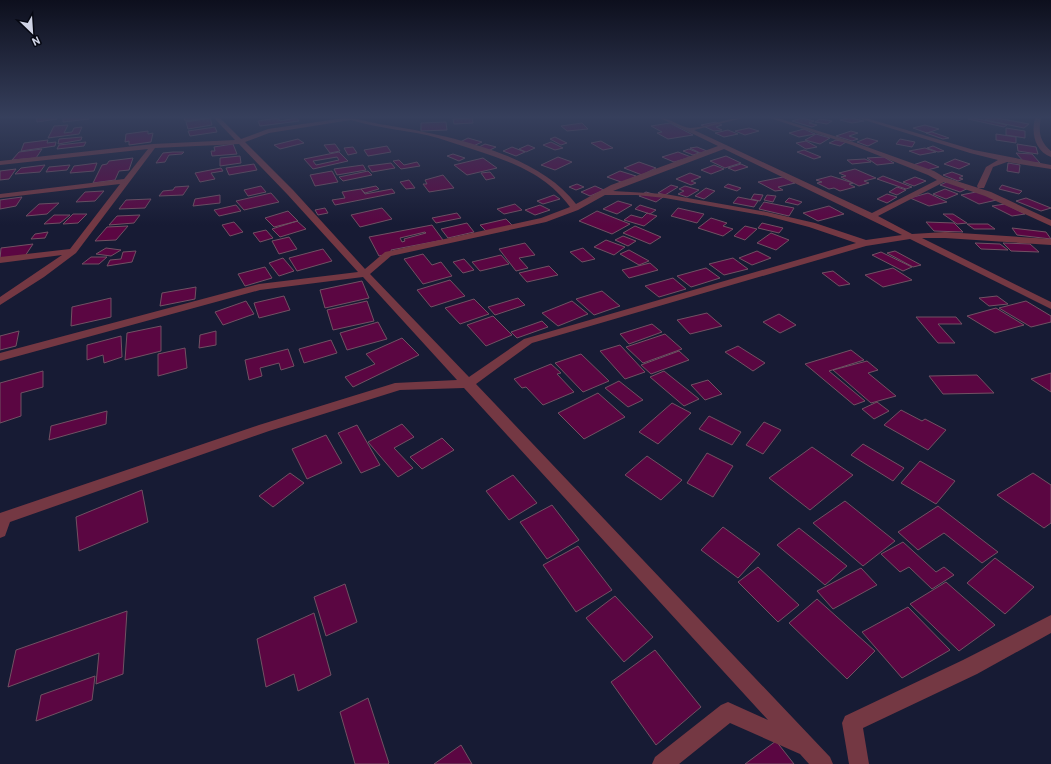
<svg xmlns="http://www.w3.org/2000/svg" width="1051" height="764" viewBox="0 0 1051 764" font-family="Barlow,sans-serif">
<rect width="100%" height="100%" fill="#171b34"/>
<!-- building -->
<path fill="#5b0642" stroke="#715163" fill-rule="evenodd" d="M36 118H56L57 119 37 122Z
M63 118H88L89 119 63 122Z
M184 118H207L185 121Z
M210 118 212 125 188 129 186 122Z
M278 118 280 121 297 118 299 121 260 126 258 121Z
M472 118 473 123 454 124 453 119Z
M802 118 814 121 809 123 817 125 812 127 792 121Z
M847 118H851L864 121 852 123 840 120Z
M973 118 1007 125 1004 127 968 119Z
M989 118H997L1029 124 1024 128 985 120Z
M820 119 832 121 827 124 815 122Z
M446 122 447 130 421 131V123Z
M716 122 722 125 716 127 722 130 714 131 701 125Z
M582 123 588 129 567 131 561 126Z
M670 123 693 135 668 139 657 133 662 132 651 126Z
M68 125 64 133 72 132 74 128 82 127 79 134 48 138 54 126Z
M925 125 939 129 927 133 913 128Z
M215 127 217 132 190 136 188 131Z
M749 128 759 131 745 135 735 131Z
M1006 128 1025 131V138L1006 135Z
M804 129 815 134 799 137 789 133Z
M728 130 738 134 724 137 715 133Z
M148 131V134L153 133 151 142 129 145V141L125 142 126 134Z
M851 131 858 133 849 136 858 139 852 141 836 136Z
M932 132 949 138 943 139 926 133Z
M816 134 830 138 820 144 805 140Z
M996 134 1016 137V143L996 140Z
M82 137 81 140 58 144 59 139Z
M555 137 567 143 561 145 550 139Z
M468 138 482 142 471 147 458 143Z
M867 138 878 141 868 146 857 142Z
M298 139 304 143 280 149 274 145Z
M900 139 915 142 912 147 896 144Z
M48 140 47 143 56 142 55 146 21 151 24 143Z
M836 140 846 142 840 146 829 143Z
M601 141 613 148 603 150 591 143Z
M806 141 817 147 806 149 796 143Z
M86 142 84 146 57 149 59 145Z
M551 142 563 148 555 150 543 145Z
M233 144 237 154 212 156 211 151H215L214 147Z
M335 144 340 151 330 153 324 145Z
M485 144 496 147 488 151 477 148Z
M1017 144 1036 147 1038 154 1018 151Z
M528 145 535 148 526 152 519 149Z
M387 146 391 152 368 156 364 150Z
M933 146 944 151 938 152 927 148Z
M353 147 357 153 348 155 344 148Z
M512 147 525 152 516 156 503 151Z
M697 147 707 151 700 153 690 148Z
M925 148 936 152 920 155 909 151Z
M42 149 36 158 12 160 19 152Z
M689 149 699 153 693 155 683 151Z
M804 150 821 157 814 159 797 152Z
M173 152H184L182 154 169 155 165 162 156 163 163 153Z
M339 152 348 161 313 169 304 159ZM337 157 339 160 316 165 313 161Z
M678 152 691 157 674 162 662 157Z
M1016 153 1032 154 1040 163 1024 162Z
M453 154 465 158 459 161 447 156Z
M240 156 241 163 220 166V158Z
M726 156 741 163 725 168 710 161Z
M558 157 572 162 555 170 541 165Z
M884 157 894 163 877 165 867 158Z
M133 158 129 170 119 171 115 180 93 183 102 165 107 164 109 161Z
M483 158 497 168 467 175 454 165Z
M865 159 871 162 852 164 847 160Z
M955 159 970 164 959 169 944 164Z
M399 160 404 165 417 162 420 166 401 169 393 161Z
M925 161 939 167 927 170 913 165Z
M639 162 656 168 642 175 624 168Z
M97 163 94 171 70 173 74 166Z
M391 163 395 168 372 172 368 166Z
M1008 163 1020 165 1019 173 1007 171Z
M254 164 257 170 229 175 226 168Z
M741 164 748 167 735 171 728 168Z
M45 165 40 172 15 174 21 168Z
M70 165 67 170 46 172 49 167Z
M363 165 366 170 337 175 334 169Z
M714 165 724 169 711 174 701 170Z
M221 168 223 171 211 173 215 179 200 182 195 173Z
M16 169 9 179 0 180V171Z
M855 169 876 178 864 181 869 183 859 186 841 177 846 176 839 173Z
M332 171 338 182 315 186 310 175Z
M368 171 372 175 343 181 339 177Z
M620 171 636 176 624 183 607 177Z
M490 172 495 178 486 180 481 173Z
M952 172 963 176 959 178 963 179 958 181 943 175Z
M690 173 701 177 691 181 696 183 691 185 676 179Z
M443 175 454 188 429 192 423 184H427L425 180Z
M831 176 853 183 849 184 855 187 840 191 834 188 829 189 817 183 822 182 816 180Z
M883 176 912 187 906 189 877 179Z
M783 177 795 183 778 187 783 190 775 191 758 182Z
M915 177 926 181 914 186 903 182Z
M409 180 415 188 406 189 400 182Z
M951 180 971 187 960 192 940 185Z
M577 184 584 187 576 190 569 187Z
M728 184 741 188 737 191 724 187Z
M671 185 678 187 665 195 658 193Z
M1002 185 1022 191 1019 194 999 189Z
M189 186 183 195 159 196 163 191 173 190 175 187Z
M261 186 266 192 248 196 244 190Z
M376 186 379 189 365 193 361 189Z
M595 186 604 190 590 196 581 192Z
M685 186 699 190 687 197 678 194 684 191 679 189Z
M897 187 906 190 897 195 889 192Z
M706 188 715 191 704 199 695 196Z
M361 189 365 194 392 189 395 193 335 205 332 200 345 198 342 192Z
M945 189 958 194 946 199 933 194Z
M104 191 95 201 76 202 85 192Z
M981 191 1001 199 979 204 961 195Z
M646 192 663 197 656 202 639 196Z
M271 193 279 202 244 210 236 201Z
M928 193 947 202 929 206 910 198Z
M754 194 763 195 760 201 751 199Z
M887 194 897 197 887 203 877 199Z
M220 195V203L193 206 195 199Z
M554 195 560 199 543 204 537 201Z
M767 195 776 196 773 202 764 200Z
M22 197 16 206 0 209V200Z
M738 197 758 201 754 207 733 203Z
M789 198 802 202 798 205 785 202Z
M1026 198 1051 208 1041 211 1016 201Z
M151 199 145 208 119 209 126 200Z
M618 201 632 205 617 214 603 209Z
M764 202 794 208 789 216 759 209Z
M59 203 47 214 26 216 39 204Z
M515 204 522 210 504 214 497 209Z
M1005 204 1025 214 1012 216 992 206Z
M236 205 241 211 219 216 214 210Z
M540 205 550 210 535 215 525 210Z
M640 205 656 210 650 214 635 209Z
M829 206 844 214 818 221 803 213Z
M325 208 328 213 318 215 315 210Z
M382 208 392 219 360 227 351 215Z
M678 208 704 214 697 223 671 216Z
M288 211 298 221 274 227 265 218Z
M597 211 630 224 612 234 579 221Z
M457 213 461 218 436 223 432 218Z
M647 213 657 216 644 226 624 220 631 215 642 218Z
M73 214H87L78 223 63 224Z
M943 214H953L967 223 957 224Z
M54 215H70L60 223 44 224Z
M140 215 134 223 109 225 117 216Z
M711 218 727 223 723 226 733 229 723 236 698 228Z
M506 219 514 227 488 233 480 225Z
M297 221 306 229 280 237 272 229Z
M234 222 243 232 230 236 222 225Z
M926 222 954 223 963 232 934 231Z
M467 223 474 232 448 238 441 229Z
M762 223 783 228 779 233 758 228Z
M967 224H988L995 229H974Z
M432 225 443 240 391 250 392 253 379 256 369 237ZM425 232 426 233 404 239 405 241 402 242 400 238Z
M128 226 116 240 95 241 107 227Z
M635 226 661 237 650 244 623 233Z
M745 226 757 229 745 240 734 236Z
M1012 228 1046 232 1051 239 1017 235Z
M266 230 273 238 260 242 253 233Z
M48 232 45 238 31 239 35 234Z
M771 233 789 240 776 250 757 243Z
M623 236 636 241 628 246 615 240Z
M289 237 297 249 279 254 272 241Z
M606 240 625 247 614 255 594 247Z
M525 243 535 255 519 258 528 268 516 271 499 249Z
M975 243 1000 244 1008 250 981 249Z
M1003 243 1030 244 1039 252 1011 251Z
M33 244 25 256 0 259 1 248Z
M106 248 121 250 111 256 96 254Z
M583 248 595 259 582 262 570 252Z
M323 249 332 261 297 271 289 258Z
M629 250 649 261 639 265 620 254Z
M136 251 132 262 107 266 110 260 121 259 123 252Z
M757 251 771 258 752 265 739 258Z
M895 251 921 265 913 267 887 253Z
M881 252 912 267 903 271 872 255Z
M423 254 432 265 441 262 452 276 423 284 404 259Z
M501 255 509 264 480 271 472 262Z
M91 257H107L99 264H82Z
M283 258 294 271 279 276 269 263Z
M733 258 748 269 724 275 709 264Z
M464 259 474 270 463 273 453 262Z
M650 263 658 270 629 278 622 270Z
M549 266 558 275 527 282 519 273Z
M265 267 272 278 245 286 238 274Z
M706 268 720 278 691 287 677 276Z
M893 268 912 280 883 287 865 275Z
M833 271 850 284 839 286 822 273Z
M673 278 686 289 659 297 645 286Z
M450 280 465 296 431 307 417 290Z
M362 281 369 298 325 308 320 290Z
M196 287 195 299 160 306 162 293Z
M602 291 620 306 594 315 576 299Z
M284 296 290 310 259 318 254 303Z
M997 296 1008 304 989 306 979 298Z
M111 298V317L71 326 72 307Z
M518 298 525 305 495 315 488 307Z
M474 299 489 314 460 324 445 308Z
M246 301 254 314 223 325 215 312Z
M367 301 374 321 333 330 327 310Z
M572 301 588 314 558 326 542 313Z
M1026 301 1051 316V322L1031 327 999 308Z
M996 308 1024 325 995 333 967 316Z
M707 313 722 326 690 334 677 320Z
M779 314 796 325 780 333 763 322Z
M493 316 512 335 486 346 467 325Z
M916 317H956L962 324H938L955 343H938Z
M542 321 548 327 517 338 511 332Z
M378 322 387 339 347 350 340 333Z
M652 324 662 332 629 344 620 334Z
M161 326V351L125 360 127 333Z
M19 331 16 346 0 350V336Z
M216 331V345L199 348 200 335Z
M665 334 682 349 643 363 626 347Z
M121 336 122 357 104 363 103 355 87 360V345Z
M402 338 419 355 353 387 345 377 375 364 366 354Z
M331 340 337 353 304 363 299 349Z
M620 345 645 372 625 379 600 351Z
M738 346 765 363 753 371 725 352Z
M185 348 187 368 158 376V354Z
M288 349 294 366 281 370 279 363 260 368 262 376 249 380 245 360Z
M851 350 864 360 829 371 865 401 854 405 805 364Z
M679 351 689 360 651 374 641 365Z
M581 354 609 381 583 392 555 363Z
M867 361 878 370 868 373 896 396 871 403 833 370Z
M551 364 561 373 557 374 574 392 543 405 526 387 522 388 514 379Z
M43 371V387L21 393V416L0 423V383Z
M664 371 699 399 684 406 650 377Z
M1051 373V392L1031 379Z
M977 375 994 393 943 394 929 376Z
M708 380 722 394 705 400 691 385Z
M619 381 643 400 628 407 605 388Z
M598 393 625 417 584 439 558 413Z
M877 402 889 411 874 419 862 409Z
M672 403 691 413 658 444 639 432Z
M901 410 922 421 925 419 946 430 928 450 884 425Z
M107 411 106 424 49 440 51 426Z
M709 416 741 432 732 445 699 429Z
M764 422 781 430 763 454 746 445Z
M402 424 414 437 394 448 413 468 398 477 368 442Z
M357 425 380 465 361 473 338 433Z
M326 435 342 463 307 479 292 449Z
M442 438 454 450 422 469 410 457Z
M863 444 904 468 893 481 851 455Z
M812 447 853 475 810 510 769 478Z
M707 453 733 466 713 497 687 483Z
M647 456 682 480 661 500 625 475Z
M920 461 955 481 936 504 901 483Z
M290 473 304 483 273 507 259 496Z
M1033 473 1051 485V523L1044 528 997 495Z
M513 475 537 503 509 520 486 491Z
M142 490 148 522 79 551 76 517Z
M845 501 895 541 863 566 813 523Z
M552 505 579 540 547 559 520 522Z
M938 506 998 552 982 563 944 533 918 550 898 532Z
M723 527 760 554 738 578 701 550Z
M799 528 847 566 825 585 777 545Z
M903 542 936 572 944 567 954 575 932 589 909 567 900 572 881 554Z
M578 546 612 590 576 612 543 565Z
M995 558 1034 587 1005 614 967 583Z
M758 567 799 605 778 622 738 582Z
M861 568 877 585 833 609 817 591Z
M946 582 995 625 959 651 910 604Z
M345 584 357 622 326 636 314 597Z
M615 596 653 637 624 662 586 618Z
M817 599 875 651 847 679 789 623Z
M908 607 950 650 902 678 862 632Z
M127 611 123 674 96 684 99 653 8 687 16 650Z
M314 613 331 675 298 691 294 674 266 687 257 639Z
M655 650 701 707 656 745 611 682Z
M95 676 92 700 36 721 41 695Z
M368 698 389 763 388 764H355L340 712Z
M776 741 794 764H745Z
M461 745 472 764H434Z"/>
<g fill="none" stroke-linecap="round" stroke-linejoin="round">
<!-- minor -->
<path fill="#743843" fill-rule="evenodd" d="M214 118H220L241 139 268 129 344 118C359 118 371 123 386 125 446 135 538 153 576 204L611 185 718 146 660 118C671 118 680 127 690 128 705 128 725 118 743 118L694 130 872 213 937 180 928 175 852 145 770 118H778L856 143 934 171 944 177 991 192 1051 220V226L985 196 944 182 878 216 912 234 945 232 1051 239V245L945 238H922L1051 302V309L910 239 866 246 532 343 476 384 830 757 833 764H809L800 754 730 723 679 764H652L655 757 721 705 728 702 768 720 464 388 400 390 269 431 10 522 5 536 0 538V513L259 425 395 383 457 380 363 277 260 290 0 361V353L259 284 358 272 287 194 239 144 155 148 76 253 44 277 0 305V297L62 255 0 263V257L70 249 120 184 0 198V194L124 179 148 149 0 165V161L153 144 235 140ZM351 120C380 129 410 130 438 138 451 142 465 147 478 151 514 163 547 175 570 207L541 218 385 252 365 269 293 190 245 142 269 133ZM724 149 902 235 866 240 815 223 767 212 665 194 613 191ZM605 195H636L665 198 767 216 809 227 856 243 524 339 469 377 370 274 391 256 546 222 578 210Z
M858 118H866L974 150 1051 165V169L1007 162 993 167 984 188H978L977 186 986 167 998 160 970 153Z
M1035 118H1041C1038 132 1040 142 1051 151V157C1035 151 1031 133 1035 118Z
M1051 615V633L977 674 863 728 869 764H849L842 723 845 716 963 660Z"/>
</g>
<!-- sky -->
<linearGradient id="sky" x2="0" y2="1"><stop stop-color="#0d0f1d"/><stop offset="0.52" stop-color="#363f5c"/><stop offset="1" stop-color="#363f5c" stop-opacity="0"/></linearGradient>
<rect width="1051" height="225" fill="url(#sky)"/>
<!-- north arrow -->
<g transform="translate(32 32) rotate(155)" stroke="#050711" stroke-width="3" paint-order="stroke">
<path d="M0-3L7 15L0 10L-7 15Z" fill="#cfd3e5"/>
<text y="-6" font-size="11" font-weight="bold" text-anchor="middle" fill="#cfd3e5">N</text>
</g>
</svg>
